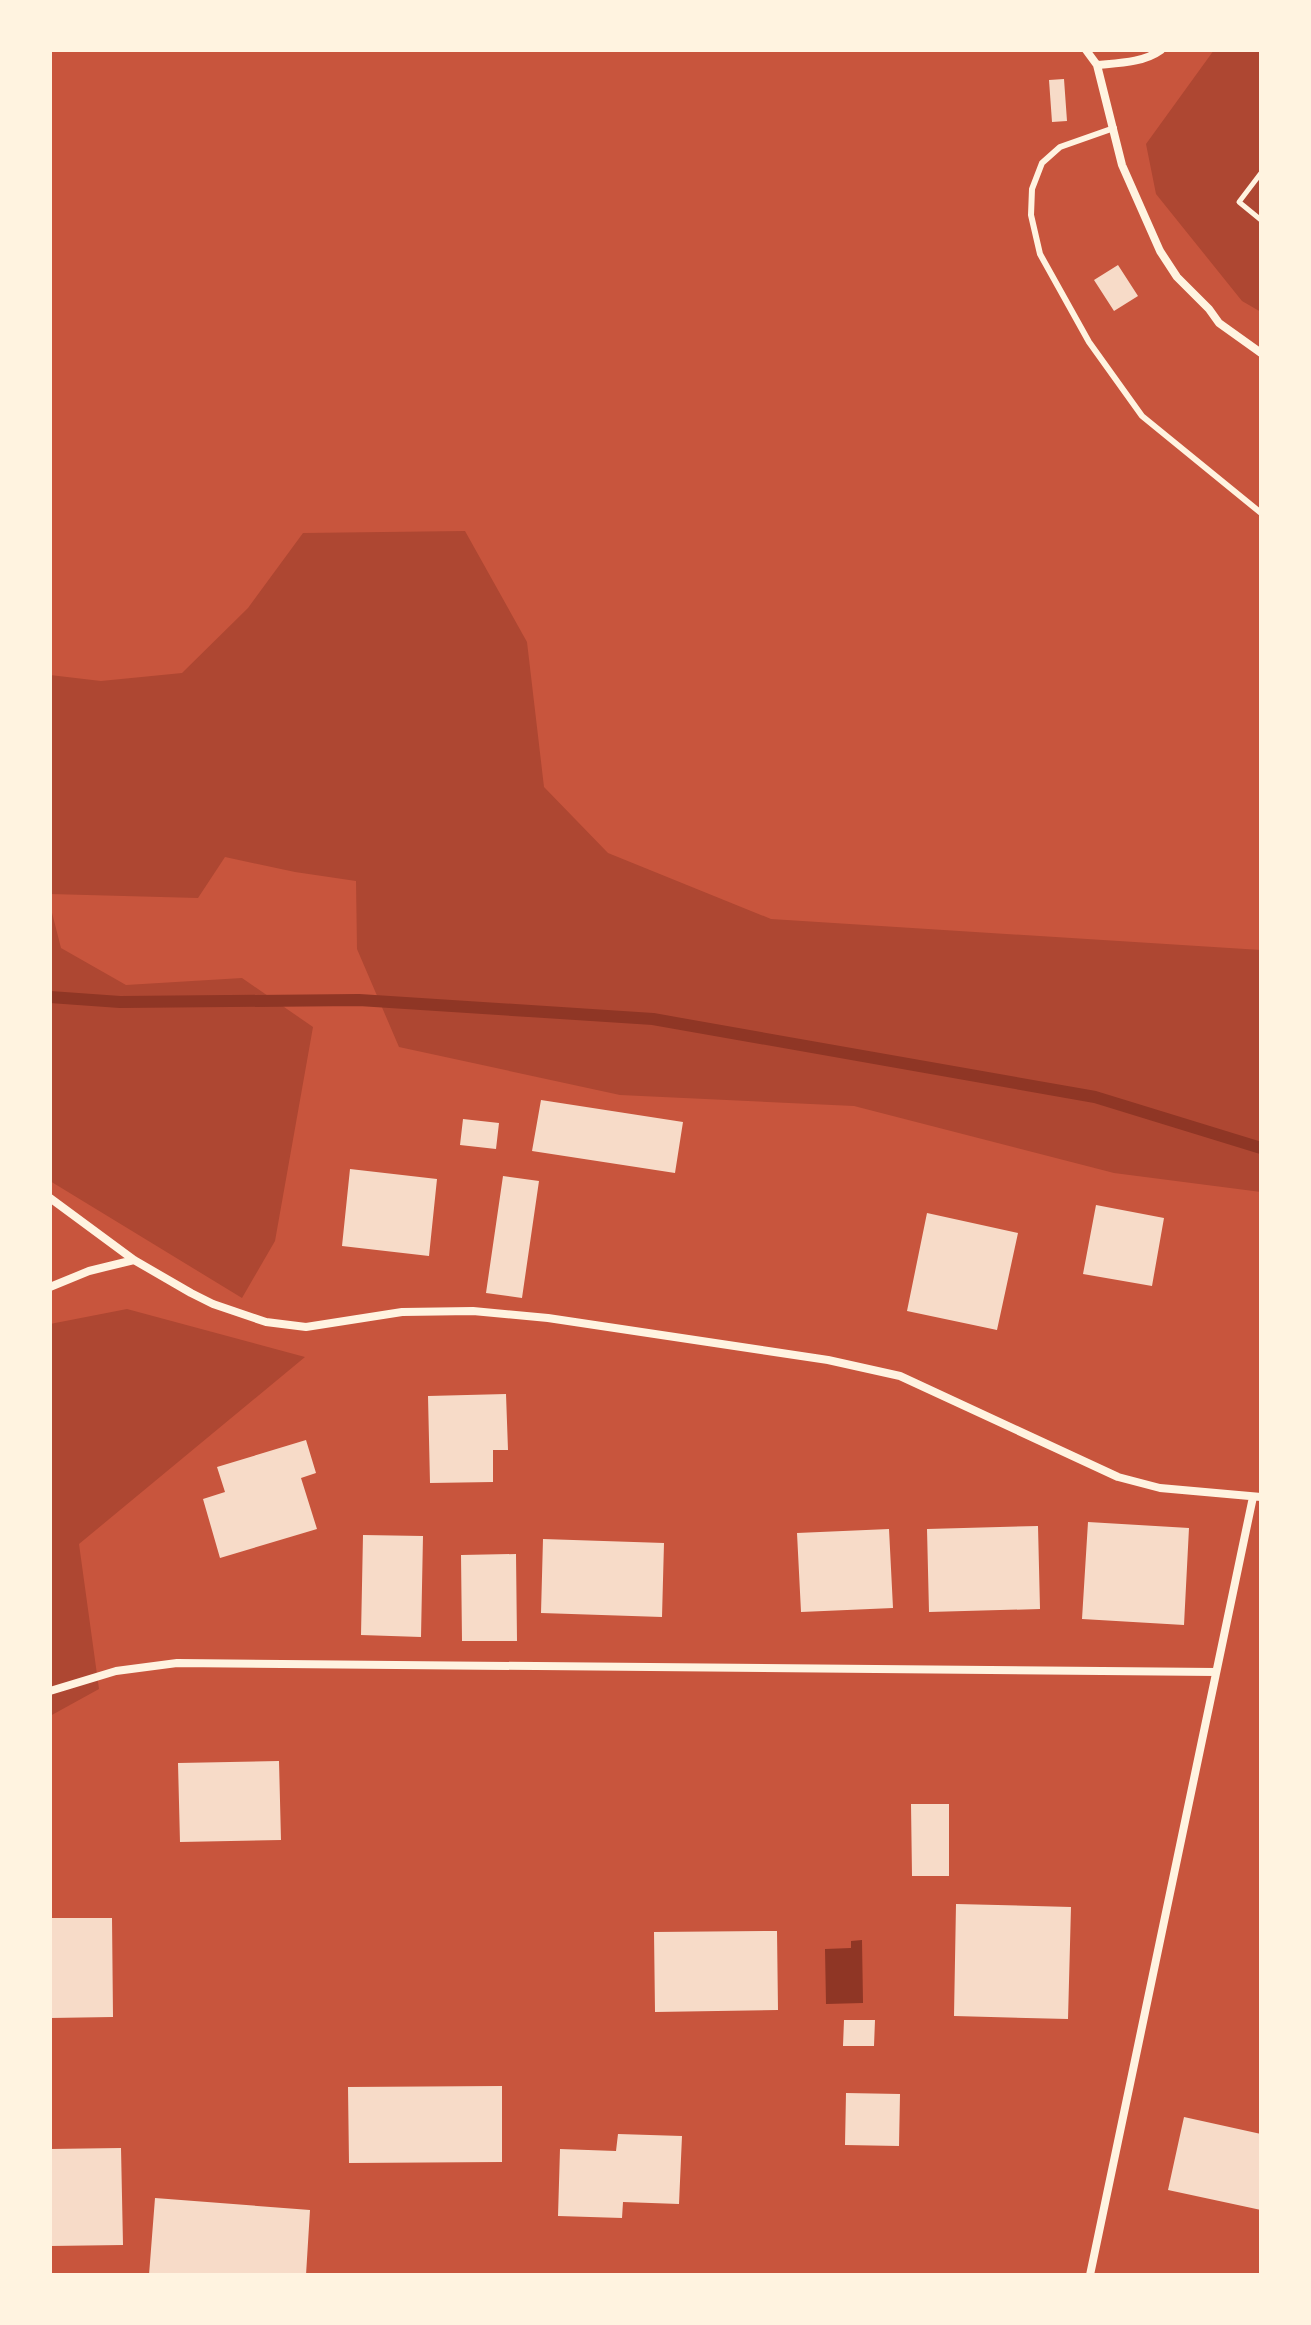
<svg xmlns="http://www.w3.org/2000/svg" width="1311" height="2325" viewBox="0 0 1311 2325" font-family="'IBM Plex Sans',sans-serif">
<rect width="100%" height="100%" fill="#c8553d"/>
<!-- green -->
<path fill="#ae4732" d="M1214 50H1261V312L1242 301 1156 194 1146 144Z
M465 531 527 642 544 787 608 853 771 919 1261 950V1192L1114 1173 854 1106 620 1095 399 1047 357 949 356 881 295 872 225 857 198 898 50 894V675L101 681 182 673 248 608 303 533Z
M50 905 61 948 126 985 242 978 313 1027 275 1241 242 1298 50 1181Z
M127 1309 305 1357 79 1544 99 1689 50 1716V1324Z"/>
<!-- water -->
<path fill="#8f3625" d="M862 1940 863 2003 826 2004 825 1949 851 1948V1941Z"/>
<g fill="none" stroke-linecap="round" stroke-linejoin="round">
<!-- stream -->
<path stroke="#8f3625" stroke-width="12" d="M50 997 120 1002 359 1000 653 1019 1095 1097 1261 1148"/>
</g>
<!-- building -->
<path fill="#f7dbc8" d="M1064 79 1067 121 1052 122 1049 80Z
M1118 265 1138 296 1114 311 1094 280Z
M541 1100 683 1122 675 1173 532 1151Z
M463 1119 499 1123 496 1149 460 1145Z
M350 1169 437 1179 429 1256 342 1246Z
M503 1176 539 1181 522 1298 486 1293Z
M1096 1205 1164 1218 1152 1286 1083 1274Z
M927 1213 1018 1233 997 1330 907 1311Z
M506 1394 508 1450H493V1482L430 1483 428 1396Z
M306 1440 316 1473 301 1478 317 1529 220 1558 203 1499 225 1492 217 1467Z
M1088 1522 1189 1528 1184 1625 1082 1619Z
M1038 1526 1040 1609 929 1612 927 1529Z
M889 1529 893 1608 801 1612 797 1533Z
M363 1535 423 1536 421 1637 361 1635Z
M543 1539 664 1543 662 1617 541 1613Z
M516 1554 517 1641H462L461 1555Z
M279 1761 281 1840 180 1842 178 1763Z
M911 1804H949V1876H912Z
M956 1904 1071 1907 1068 2019 954 2016Z
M50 1918H112L113 2017 50 2018Z
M777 1931 778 2010 655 2012 654 1932Z
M844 2020H875L874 2046H843Z
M502 2086V2162L349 2163 348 2087Z
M846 2093 900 2094 899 2146 845 2145Z
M1184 2117 1261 2134V2210L1168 2190Z
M618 2134 682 2136 679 2204 623 2202 622 2218 558 2216 560 2149 616 2151Z
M121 2148 123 2245 50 2246V2149Z
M155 2198 310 2210 306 2275H149Z"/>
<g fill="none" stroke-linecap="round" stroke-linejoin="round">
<!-- path -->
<path stroke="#fff3e0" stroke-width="5" d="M1261 173 1239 202 1261 220"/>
<!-- service -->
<path stroke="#fff3e0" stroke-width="6" d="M1114 128 1060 147 1042 163 1032 189 1031 215 1040 254 1089 342 1142 416 1261 513"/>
<!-- minor -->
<path stroke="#fff3e0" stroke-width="8" d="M1086 50 1097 65 1122 165 1160 251 1177 277 1209 309 1219 323 1261 353
M1097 65C1118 63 1143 63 1161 50
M50 1198 134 1260 191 1293 213 1304 266 1322 306 1327 402 1312 473 1311 548 1318 828 1360 900 1376 1118 1477 1160 1488 1261 1497
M50 1287 89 1271 134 1260
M50 1691 116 1671 177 1663 1216 1672
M1090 2275 1253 1497"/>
</g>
<!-- border -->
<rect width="1311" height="2325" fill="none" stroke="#fff3e0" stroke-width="104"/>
</svg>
